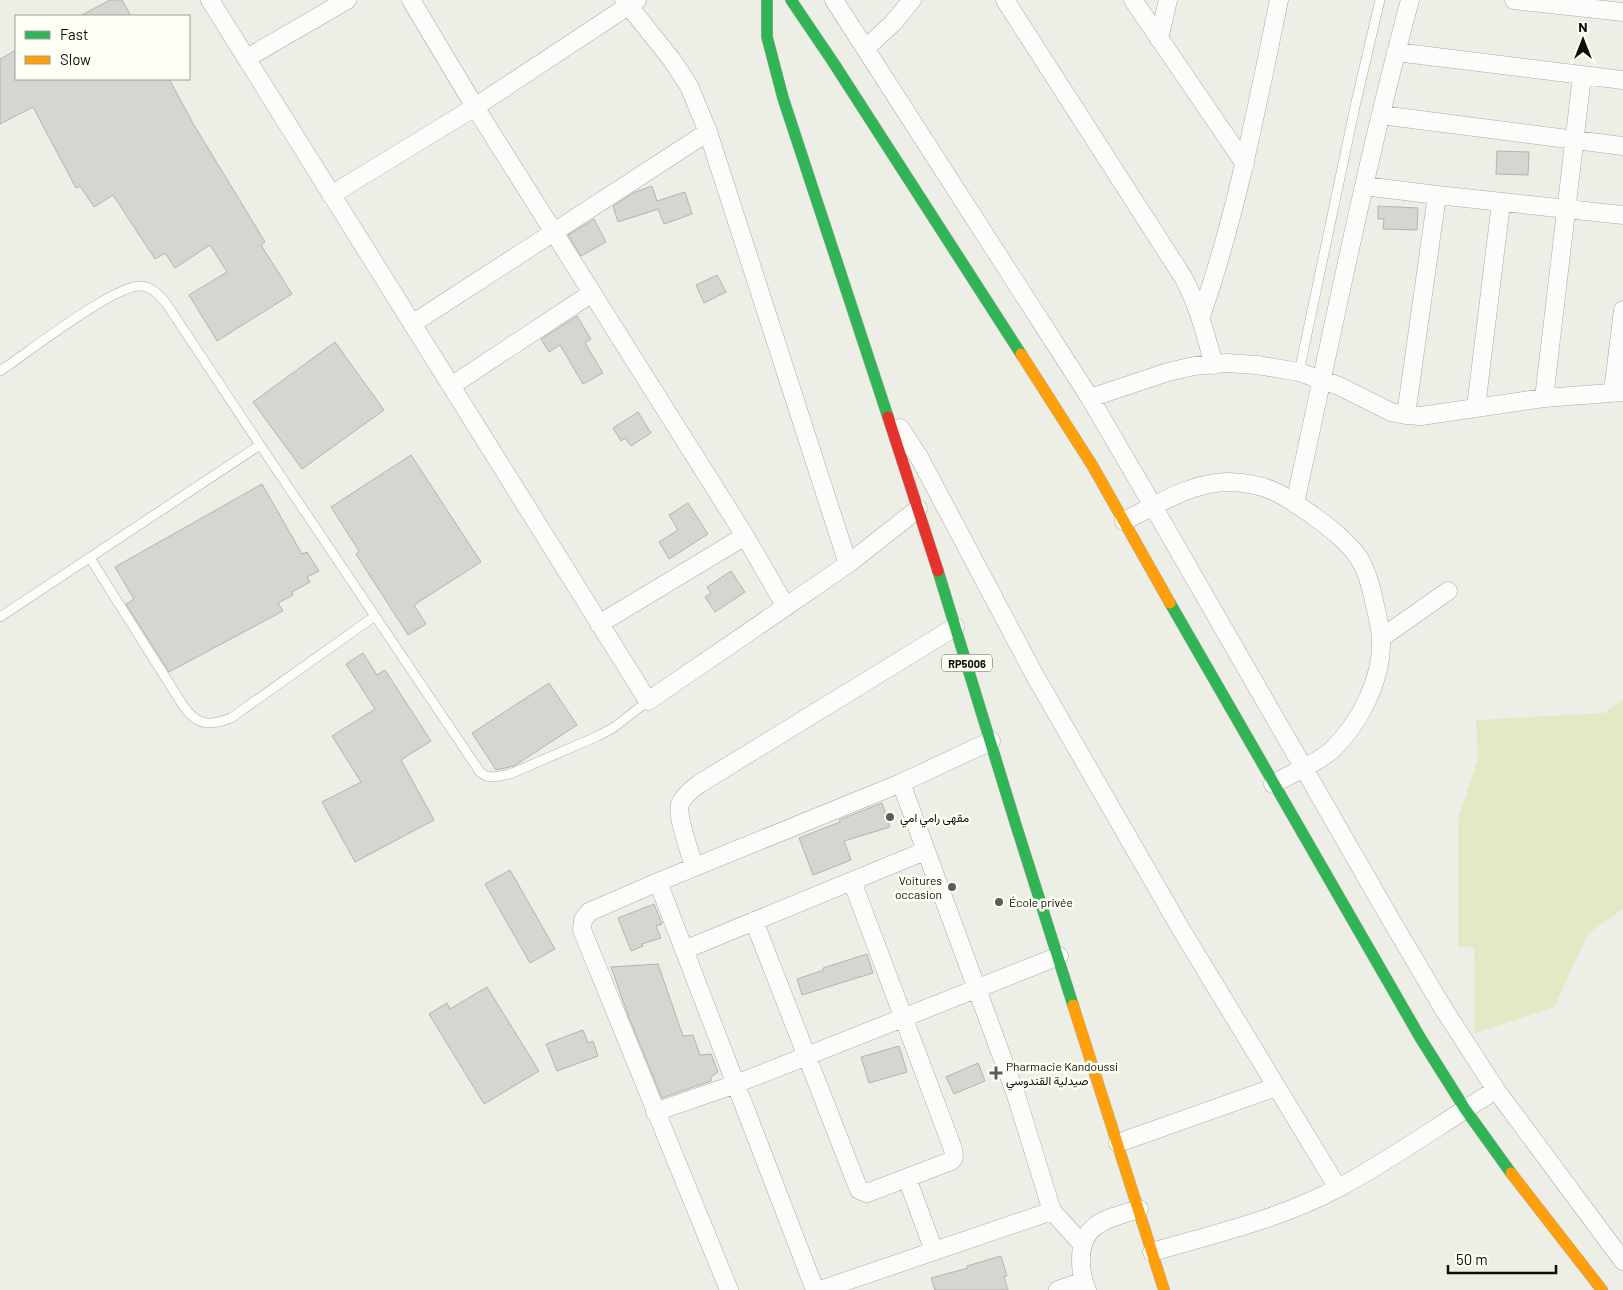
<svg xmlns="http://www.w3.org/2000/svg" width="1623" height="1290" viewBox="0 0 1623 1290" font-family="Barlow,Vazirmatn,sans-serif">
<rect width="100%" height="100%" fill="#edeee5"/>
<!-- green -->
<path fill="#e5e8c4" d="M1623 699V909L1588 934 1554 1007 1475 1033 1474 947H1458V819L1478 759 1476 720 1604 713Z"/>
<!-- building -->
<path fill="#d6d6d0" stroke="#b3b4ad" d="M110 0H122L131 16H80Z
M16 50V79H169L194 125 265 242 261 245 292 294 217 341 189 295 227 272 210 245 175 268 165 253 155 259 113 195 94 207 80 186 76 188 33 107 0 124V59Z
M1497 151 1529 152 1528 175 1496 174Z
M652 186 657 201 685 192 692 214 664 224 658 209 618 222 613 206 635 192Z
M1378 206 1418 208 1417 230 1383 229 1384 219H1378Z
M594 219 606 242 581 256 568 235Z
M717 275 726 292 704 303 696 285Z
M577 316 591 339 585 343 603 373 583 384 560 345 549 352 541 339Z
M335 342 384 410 302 469 253 402Z
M638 412 651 433 631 446 625 438 621 441 613 428Z
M411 455 481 562 414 605 426 624 408 635 356 554 359 551 331 507Z
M262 484 302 554 307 552 319 571 307 577 310 582 292 592 293 595 278 603 283 611 169 672 126 604 134 599 115 567Z
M688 503 708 534 669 559 659 542 678 530 669 515Z
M731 571 745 592 715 612 705 597 711 593 707 587Z
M363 653 377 675 385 670 431 741 401 760 434 820 355 862 322 802 361 782 332 736 375 709 346 664Z
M549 683 577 725 514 766 496 770 472 733Z
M882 803 890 827 844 841 851 860 813 875 799 838 840 822 839 820Z
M510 870 555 949 530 963 485 884Z
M654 904 662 924 656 926 661 938 642 944 643 946 631 951 618 918Z
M867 954 873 973 802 995 797 979 824 970 823 968Z
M658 964 683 1036 693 1035 700 1055 711 1054 718 1072 711 1077V1081L662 1098 628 1015 611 967Z
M487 987 539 1071 484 1104 429 1014 447 1003 450 1009Z
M583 1030 588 1043 593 1041 598 1056 557 1071 546 1044Z
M899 1046 907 1072 869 1083 861 1057Z
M978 1063 985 1081 954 1094 946 1077Z
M1001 1256 1007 1276 1004 1277 1008 1290H935L931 1278 968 1268 967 1266Z"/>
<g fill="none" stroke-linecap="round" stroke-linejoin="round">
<defs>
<path id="lane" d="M0 371C26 354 115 284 141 286 152 287 159 295 166 303L260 445 480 772 486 776 494 777 510 774 598 736 613 728 648 701
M1299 372 1356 102 1380 0
M90 558 184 707C198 726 210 726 231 718L375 616
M0 617 260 445"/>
<path id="street" d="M210 0 648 701 848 564 918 509
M411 0 475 107 745 536 786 607
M624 0 672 60 689 86 708 132 848 564
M834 0 1090 398 1153 506 1391 920 1443 1008 1496 1090 1623 1261
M1005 0 1183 277C1199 306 1205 334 1214 365
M1133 0 1245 164
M1514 0 1623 12
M1159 39 1168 0
M866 48 893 23 912 0
M1396 52 1623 80
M247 58 347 0
M1381 115 1623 146
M1364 186 1437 195 1623 215
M331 195 475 107 637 0
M1201 316C1237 213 1257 106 1279 0
M412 324 708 132
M451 386 592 293
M1613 392 1623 310
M1090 398 1168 372 1194 366 1227 363 1257 365 1299 372 1339 386 1391 412 1406 415 1421 416 1544 398 1623 392
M1544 398 1582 76
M1476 407 1501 203
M1406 415 1437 195
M900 428 919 457 1034 674 1182 931 1338 1188
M1295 503C1332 335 1365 166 1410 0
M1124 521C1157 505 1191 482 1229 482 1268 483 1284 495 1315 517 1331 529 1347 541 1359 558 1367 571 1371 586 1374 601 1377 613 1380 626 1381 638 1383 678 1360 723 1332 750 1319 762 1289 775 1273 784
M599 624 745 536
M1381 638 1448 591
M901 783 1016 1095 1052 1211 1083 1245
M694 867C691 854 676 816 680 804 684 795 692 789 699 784L955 627
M658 882 815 1290
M754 921 859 1190 867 1193 951 1161 954 1157 953 1149 852 881
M684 950 925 851
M655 1112 736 1084 1059 956
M1118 1143 1276 1087
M907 1178 934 1251
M1152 1252C1214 1234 1280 1219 1338 1188 1393 1159 1443 1122 1496 1090
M729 1290 582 930 583 920 589 912 658 882 901 783 991 741
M820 1290 1052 1211
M1058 1290 1084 1281
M1087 1290C1082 1280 1081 1270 1081 1259 1081 1222 1110 1218 1139 1209"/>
<path id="fast" d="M767 0V37L783 98 888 417
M791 0 833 62 1021 354
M938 571 1015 822 1073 1005
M1170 603 1421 1039 1465 1109 1511 1173"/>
<path id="slow" d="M1021 354 1092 465 1170 603
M1073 1005 1164 1290
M1511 1173 1602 1290"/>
<path id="jam" d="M888 417 938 571"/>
</defs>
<!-- lane casing -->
<use href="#lane" stroke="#ababa5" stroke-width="10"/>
<!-- street casing -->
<use href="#street" stroke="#ababa5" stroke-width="19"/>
<!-- fast casing -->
<use href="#fast" stroke="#ababa5" stroke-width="12"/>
<!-- slow casing -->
<use href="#slow" stroke="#ababa5" stroke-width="12"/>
<!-- jam casing -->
<use href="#jam" stroke="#ababa5" stroke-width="12"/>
<!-- lane -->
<use href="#lane" stroke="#fcfcfb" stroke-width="9"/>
<!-- street -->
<use href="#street" stroke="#fcfcfb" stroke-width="18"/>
<!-- fast -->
<use href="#fast" stroke="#30b455" stroke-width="11"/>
<!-- slow -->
<use href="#slow" stroke="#ff9f0a" stroke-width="11"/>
<!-- jam -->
<use href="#jam" stroke="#e5322d" stroke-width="11"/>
</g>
<!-- markers -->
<g fill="#5c5d56" stroke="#fefff4" stroke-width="2">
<circle cx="890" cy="817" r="5"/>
<circle cx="952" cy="887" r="5"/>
<circle cx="999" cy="902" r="5"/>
<path d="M993.5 1065.5h5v5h5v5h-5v5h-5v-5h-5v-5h5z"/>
</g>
<g text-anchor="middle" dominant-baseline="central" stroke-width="5" stroke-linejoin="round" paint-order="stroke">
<!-- shield labels -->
<rect fill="#fefff4" stroke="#565750" stroke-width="1" x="942" y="654.5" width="50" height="17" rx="4"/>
<g font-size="11" font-weight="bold" fill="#0e0f09">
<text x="967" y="663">RP5006</text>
</g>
<!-- poi labels -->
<g font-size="12" fill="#0e0f09" stroke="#fefff4" text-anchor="start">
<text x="900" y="817">مقهى رامي امي</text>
<text x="942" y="880" text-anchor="end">Voitures<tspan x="942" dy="14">occasion</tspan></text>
<text x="1009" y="902">École privée</text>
<text x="1006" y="1066">Pharmacie Kandoussi<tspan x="1006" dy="14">صيدلية القندوسي</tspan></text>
</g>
</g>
<!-- legend -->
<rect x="15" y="15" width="175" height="65" fill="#fefff4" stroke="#9e9f96"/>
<rect x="25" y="31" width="25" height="8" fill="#30b455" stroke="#9e9f96"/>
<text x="60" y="40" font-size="15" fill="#0e0f09">Fast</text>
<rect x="25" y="56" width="25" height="8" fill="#ff9f0a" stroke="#9e9f96"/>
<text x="60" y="65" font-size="15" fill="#0e0f09">Slow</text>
<!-- north arrow -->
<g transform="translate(1583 40)" stroke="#fefff4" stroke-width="4" paint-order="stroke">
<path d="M0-4L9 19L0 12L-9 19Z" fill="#0e0f09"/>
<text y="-8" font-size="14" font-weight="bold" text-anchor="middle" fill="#0e0f09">N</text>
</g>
<!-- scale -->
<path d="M1448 1265v8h108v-8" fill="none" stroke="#0e0f09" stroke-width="2.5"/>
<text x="1456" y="1265" font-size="15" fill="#0e0f09" stroke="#fefff4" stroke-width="4" paint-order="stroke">50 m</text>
</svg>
